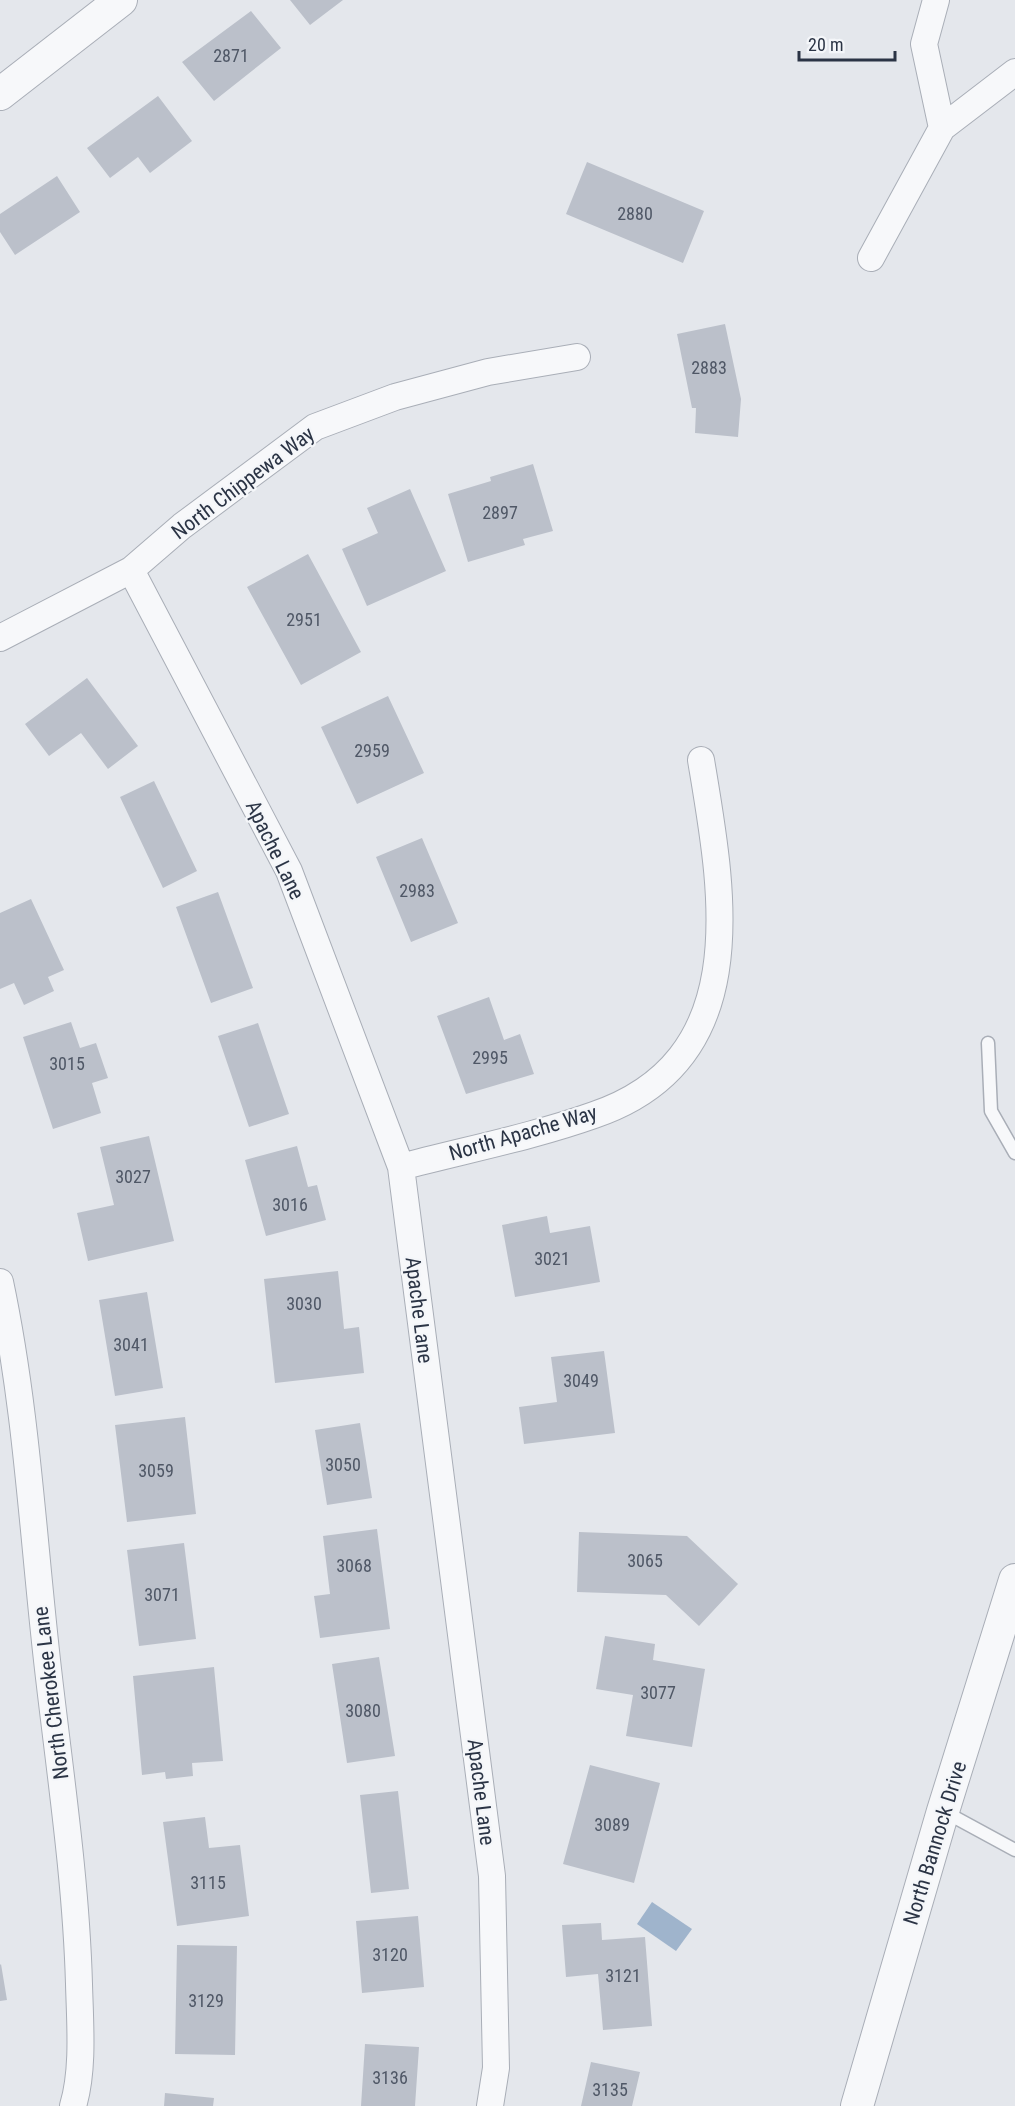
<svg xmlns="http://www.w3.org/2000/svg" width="1015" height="2106" viewBox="0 0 1015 2106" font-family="'Roboto Condensed',sans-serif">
<rect width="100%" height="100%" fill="#e4e7ec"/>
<!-- water -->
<path fill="#9fb4cc" d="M652 1902 692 1929 676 1951 637 1924Z"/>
<!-- building -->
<path fill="#bbc0ca" d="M290 0H343L310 25Z
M251 11 281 48 214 101 182 62Z
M158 96 192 141 150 173 138 157 110 178 87 148Z
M587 162 704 211 683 263 566 214Z
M57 176 80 212 15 255 0 232V214Z
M725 324 741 399 738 437 695 433 696 408H692L677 334Z
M533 464 553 531 523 539 525 545 468 562 448 494 491 481 490 477Z
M410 489 446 571 367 606 342 549 378 533 367 508Z
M308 554 361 652 301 685 247 587Z
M87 678 138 746 108 769 81 733 49 756 25 724Z
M388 696 424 773 357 804 321 727Z
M154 781 197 871 163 888 120 797Z
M422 838 458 923 411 942 376 857Z
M218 892 253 988 211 1003 176 907Z
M31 899 64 970 48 977 54 991 24 1005 14 983 0 989V913Z
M489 997 504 1040 520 1034 534 1074 466 1094 437 1016Z
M71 1022 80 1048 96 1043 108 1078 92 1083 101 1113 53 1129 23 1037Z
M258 1023 289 1114 249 1127 218 1036Z
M149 1136 174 1241 88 1261 77 1213 114 1205 100 1147Z
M297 1146 308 1187 317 1185 326 1220 266 1236 245 1160Z
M547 1216 550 1233 590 1226 600 1282 515 1297 502 1225Z
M338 1271 344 1329 359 1327 364 1373 275 1383 264 1279Z
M147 1292 163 1388 115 1396 99 1300Z
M604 1351 615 1433 524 1444 519 1407 557 1402 551 1357Z
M185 1417 196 1514 127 1522 115 1425Z
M360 1423 372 1498 327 1505 315 1430Z
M377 1529 390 1629 320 1638 314 1596 330 1594 323 1536Z
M579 1532 687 1536 738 1584 699 1626 666 1595 577 1592Z
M184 1543 196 1639 139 1646 127 1550Z
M605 1636 655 1644 653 1660 705 1669 692 1747 626 1736 633 1695 596 1689Z
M379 1657 395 1756 347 1763 332 1664Z
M214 1667 223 1761 192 1763 193 1776 166 1779 165 1772 142 1775 133 1676Z
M590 1765 660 1783 634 1883 563 1864Z
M398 1791 409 1889 371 1893 360 1795Z
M205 1817 209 1848 240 1845 249 1916 177 1926 163 1822Z
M418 1916 424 1987 362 1993 356 1921Z
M601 1923 602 1940 645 1937 652 2026 603 2030 598 1974 566 1977 562 1925Z
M177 1945 237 1946 235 2055 175 2054Z
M1 1964 7 2000 0 2001V1965Z
M365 2044 419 2047 415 2106H361Z
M591 2062 640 2072 632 2106H581Z
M165 2093 214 2098 213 2106H164Z"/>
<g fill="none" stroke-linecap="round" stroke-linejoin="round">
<defs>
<path id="service" d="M988 1043 991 1111 1015 1153
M945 1812 1015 1850"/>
<path id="minor" d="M942 128 1015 72
M871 258 942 128 924 44 936 0
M131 570 289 871 401 1167 492 1876 496 2068 490 2106
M0 638 131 570 182 526 315 427 395 397 488 372 577 357
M401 1167C465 1150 532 1137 594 1115 756 1060 723 892 701 760
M0 1282C27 1410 33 1539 48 1669 60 1774 76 1879 79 1984 80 2023 84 2069 73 2106"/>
<path id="tertiary" d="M0 94 121 0
M857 2106 943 1811 1015 1580"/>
</defs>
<!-- service casing -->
<use href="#service" stroke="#a9aeb7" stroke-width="15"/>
<!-- minor casing -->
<use href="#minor" stroke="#a9aeb7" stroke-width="28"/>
<!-- tertiary casing -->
<use href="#tertiary" stroke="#a9aeb7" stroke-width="34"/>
<!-- service -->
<use href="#service" stroke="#f7f8fa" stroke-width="12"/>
<!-- minor -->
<use href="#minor" stroke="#f7f8fa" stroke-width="26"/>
<!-- tertiary -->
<use href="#tertiary" stroke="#f7f8fa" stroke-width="32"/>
</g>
<g text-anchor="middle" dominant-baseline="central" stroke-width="4.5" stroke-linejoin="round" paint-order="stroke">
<!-- number labels -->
<g font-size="18" fill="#4f5766">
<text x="231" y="55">2871</text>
<text x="635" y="213">2880</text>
<text x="709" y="367">2883</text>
<text x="500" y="512">2897</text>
<text x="304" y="619">2951</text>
<text x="372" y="750">2959</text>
<text x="417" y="890">2983</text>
<text x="490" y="1057">2995</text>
<text x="67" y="1063">3015</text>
<text x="133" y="1176">3027</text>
<text x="290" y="1204">3016</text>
<text x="552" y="1258">3021</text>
<text x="304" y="1303">3030</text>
<text x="131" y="1344">3041</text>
<text x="581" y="1380">3049</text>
<text x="343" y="1464">3050</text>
<text x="156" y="1470">3059</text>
<text x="645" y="1560">3065</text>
<text x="354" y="1565">3068</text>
<text x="162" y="1594">3071</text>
<text x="658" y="1692">3077</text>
<text x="363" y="1710">3080</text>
<text x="612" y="1824">3089</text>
<text x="208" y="1882">3115</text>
<text x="390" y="1954">3120</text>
<text x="623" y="1975">3121</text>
<text x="206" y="2000">3129</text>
<text x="390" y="2077">3136</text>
<text x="610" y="2089">3135</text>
</g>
<!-- street labels -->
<g font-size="21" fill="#2b3445" stroke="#f4f6f9">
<text transform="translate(243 483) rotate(-37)">North Chippewa Way</text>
<text transform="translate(275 850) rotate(64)">Apache Lane</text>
<text transform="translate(523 1133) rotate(-16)">North Apache Way</text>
<text transform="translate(419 1310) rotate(83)">Apache Lane</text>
<text transform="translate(51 1693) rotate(-97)">North Cherokee Lane</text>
<text transform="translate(481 1792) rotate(83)">Apache Lane</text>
<text transform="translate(935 1843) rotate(-73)">North Bannock Drive</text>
</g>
</g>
<!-- scale -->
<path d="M799 51v9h96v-9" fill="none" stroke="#2b3445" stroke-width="3"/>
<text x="808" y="51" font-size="18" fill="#2b3445" stroke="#f4f6f9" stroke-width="4.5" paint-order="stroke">20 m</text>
</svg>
